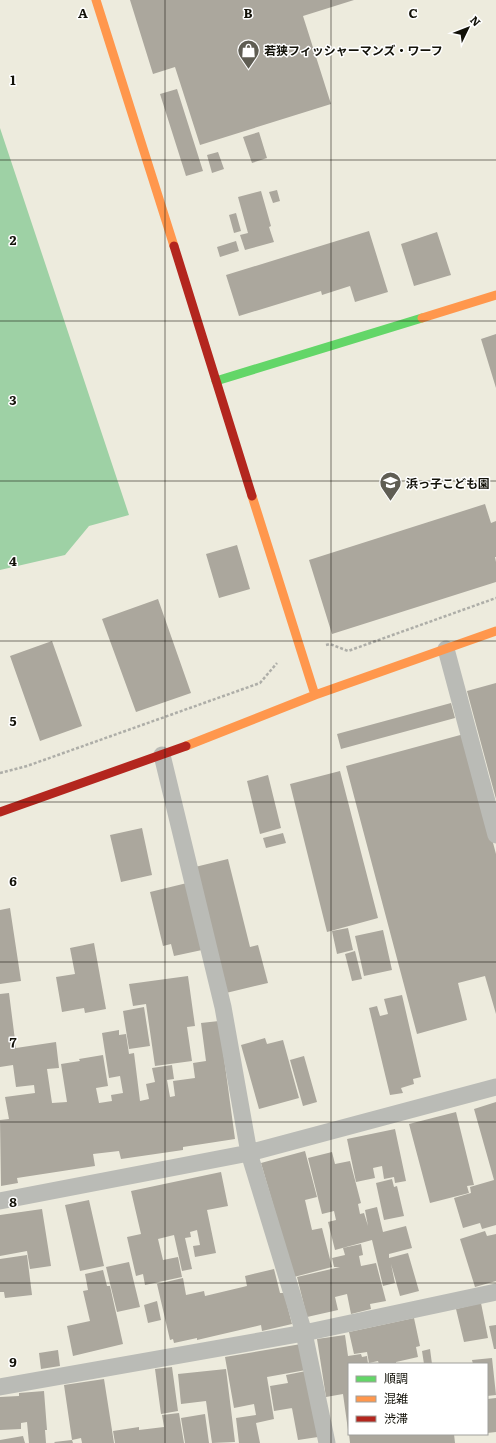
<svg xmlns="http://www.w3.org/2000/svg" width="496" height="1443" viewBox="0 0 496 1443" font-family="Literata,'Noto Sans JP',serif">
<rect width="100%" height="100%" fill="#edebdd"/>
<!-- water -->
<path fill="#9ed1a5" d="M0 128 129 515 89 526 65 555 0 570Z"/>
<!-- building -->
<path fill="#aba79d" d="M130 0H354L303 16 331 104 200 145 175 67 153 74Z
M177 89 203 171 186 176 160 94Z
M259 132 267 158 252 163 243 137Z
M218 152 224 169 212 173 207 155Z
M277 190 280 201 273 203 269 192Z
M261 191 271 226 269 227 274 242 245 250 240 235 248 233 238 197Z
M236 213 241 231 234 233 229 215Z
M369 231 388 292 355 302 350 286 322 295 321 291 239 316 226 275Z
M437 232 451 275 414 286 401 244Z
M236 241 239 251 220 257 217 247Z
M496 334V388L481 339Z
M485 504 491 523 496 521V557H495L496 562V582L332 634 309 560Z
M237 545 250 589 219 598 206 554Z
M158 599 191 693 136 712 102 619Z
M52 641 82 726 40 741 10 656Z
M496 683V799L467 691Z
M451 703 455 718 341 749 337 734Z
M464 734 496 854V1014L485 976 458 983 467 1020 417 1034 346 766Z
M340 771 378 918 327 932 290 784Z
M268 775 281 828 260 834 247 781Z
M142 828 152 875 121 882 110 835Z
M283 833 286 843 266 848 263 838Z
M228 859 250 947 258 945 268 983 226 993 195 867Z
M187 883 202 950 174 956 171 944 163 946 150 892Z
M10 908 21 981 0 984V910Z
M348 928 353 950 337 954 332 931Z
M383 930 392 970 364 976 355 936Z
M94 943 106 1009 85 1013 84 1008 62 1012 56 977 75 974 70 948Z
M355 951 362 979 352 981 345 954Z
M188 976 195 1026 187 1027 192 1061 155 1066 146 1004 133 1006 129 984Z
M9 993 16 1048 56 1042 59 1068 47 1069 52 1103 67 1102 61 1064 80 1061 79 1059 103 1055 108 1086 96 1088 99 1103 112 1101 111 1095 123 1093 120 1076 109 1078 102 1033 119 1030V1035L126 1034 129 1054 134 1053 140 1101 149 1099 146 1084 155 1082 152 1068 172 1065 174 1079 167 1080 170 1097 175 1096 173 1081 195 1078 193 1063 206 1061 201 1023 219 1021 235 1139 183 1147V1150L121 1159 119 1151 93 1154 95 1166 17 1178 18 1183 1 1186 0 1120 9 1119 5 1097 35 1093 34 1085 16 1087 13 1065 0 1067V994Z
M402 995 421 1077 413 1079 414 1084 401 1088 403 1093 390 1095 369 1008 377 1006 380 1016 388 1014 384 999Z
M144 1007 150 1046 129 1049 123 1011Z
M265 1038 267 1044 283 1040 299 1098 259 1109 241 1045Z
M304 1056 317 1102 303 1106 290 1060Z
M496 1102V1225L482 1229 480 1223 463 1228 454 1198 471 1193 470 1187 494 1180 474 1109Z
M456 1112 474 1185 467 1186 469 1193 430 1203 409 1124Z
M395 1129 406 1181 395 1183 394 1177 384 1179 382 1166 373 1168 375 1178 356 1182 347 1139Z
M305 1151 317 1197 305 1200 312 1230 322 1228 332 1267 294 1277 261 1163Z
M332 1152 335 1164 350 1161 361 1203 358 1204 360 1214 364 1213 368 1226 365 1210 377 1207 383 1232 406 1226 412 1248 389 1254V1258L408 1253 419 1291 400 1296 391 1264 395 1283 383 1286 372 1240 335 1250 328 1222 336 1220 334 1211 322 1214 308 1158Z
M221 1172 228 1206 207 1210 216 1253 195 1257 193 1246 200 1245 197 1230 190 1232 191 1237 185 1238 192 1269 182 1271 174 1235 158 1239 163 1260 178 1257 182 1277 145 1285 143 1274 136 1276 127 1237 141 1234 131 1191Z
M392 1179 394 1187 397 1186 404 1216 384 1220 376 1183Z
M89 1200 104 1266 80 1271 65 1205Z
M42 1209 51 1266 30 1269 27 1251 0 1256V1215Z
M485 1231 487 1236 496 1234V1281L475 1287 460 1239Z
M361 1244 363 1255 359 1256 361 1266 376 1263 386 1301 370 1304 371 1309 351 1314 347 1294 335 1297 338 1310 307 1317 297 1277 340 1267H334L332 1258 345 1255 343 1248Z
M27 1255 32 1295 5 1298 4 1292H0V1259Z
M129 1262 140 1307 117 1312 106 1267Z
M274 1269 280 1293H284L292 1324 262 1331 261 1325 197 1340V1338L174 1343 173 1339 170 1340 157 1284 183 1278 186 1295 204 1291 205 1296 247 1286 245 1276Z
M103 1270 107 1286H110L123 1344 73 1356 67 1326 90 1321 83 1291 88 1290 85 1274Z
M157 1301 161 1320 148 1323 144 1305Z
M481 1303 488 1338 464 1342 456 1309Z
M414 1318 420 1346 416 1347 418 1357 396 1362V1364H379L378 1361 369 1363 367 1352 354 1354 349 1332Z
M496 1325V1349H494L489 1326Z
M345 1335 348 1356 361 1354 362 1357 367 1356 368 1364H349L348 1430 343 1394 326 1397 317 1339Z
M301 1344 306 1370 267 1377 274 1419 256 1423 260 1443H239L236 1418 256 1415 254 1404 234 1408 225 1357Z
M430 1349 432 1364H424L422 1351Z
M58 1350 60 1366 41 1369 39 1353Z
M492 1358 496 1395 487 1396V1364H473L472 1360Z
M172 1367 178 1411 161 1414 155 1369Z
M226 1369 235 1442 212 1443 206 1401 181 1404 178 1374Z
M306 1371 318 1437 298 1440 291 1403 292 1408 274 1411 270 1386 288 1383 286 1375Z
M104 1379 114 1443H82L81 1438 72 1440 64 1385Z
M44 1391 47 1430H45L46 1443H29L27 1422 21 1423V1429L0 1430V1397L19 1396V1393Z
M496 1398V1432L487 1433V1399Z
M179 1413 184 1443H115L113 1431 139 1427V1430L164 1427 162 1415Z
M205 1414 209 1443H185L181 1418Z
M349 1434H454L455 1443H350Z
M23 1436 25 1443H0V1440Z
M72 1440 73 1443H55L54 1442Z"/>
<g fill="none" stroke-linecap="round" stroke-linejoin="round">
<!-- path -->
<path stroke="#aeaea8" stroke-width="2.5" stroke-dasharray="3 2" stroke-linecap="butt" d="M326 645 330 644 348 651 496 598
M0 773 27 766 260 683 277 663"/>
<!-- lane -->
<path stroke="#babbb6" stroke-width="17" d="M446 649 496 835
M162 755 223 1007 249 1153 304 1333 327 1443
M0 1201 249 1153 496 1087
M0 1387 304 1333 496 1292"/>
<!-- fast -->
<path stroke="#63d668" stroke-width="9" d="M216 381 422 318"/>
<!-- slow -->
<path stroke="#ff974d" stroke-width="9" d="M96 0 174 246
M422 318 496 295
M252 496 315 695
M186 746 315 695 496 631"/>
<!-- jam -->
<path stroke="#b3261e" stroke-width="9" d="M174 246 252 496
M0 812 186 746"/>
</g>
<!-- grid -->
<path fill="none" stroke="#121108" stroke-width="1" stroke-opacity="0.55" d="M165 0V1443M331 0V1443M0 160H496M0 321H496M0 481H496M0 641H496M0 802H496M0 962H496M0 1122H496M0 1283H496"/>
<!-- icons -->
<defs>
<symbol id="shop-pin" viewBox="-11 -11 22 30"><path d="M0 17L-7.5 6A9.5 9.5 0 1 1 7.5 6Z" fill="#5f5d53" stroke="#fff"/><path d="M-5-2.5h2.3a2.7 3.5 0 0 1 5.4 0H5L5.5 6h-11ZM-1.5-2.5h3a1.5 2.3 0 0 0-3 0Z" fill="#fff"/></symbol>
<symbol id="school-pin" viewBox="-11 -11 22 30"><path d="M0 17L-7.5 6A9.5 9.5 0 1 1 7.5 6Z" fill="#5f5d53" stroke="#fff"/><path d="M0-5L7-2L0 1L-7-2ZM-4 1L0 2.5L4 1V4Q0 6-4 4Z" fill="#fff"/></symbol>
</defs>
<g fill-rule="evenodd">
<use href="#shop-pin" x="236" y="38" width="25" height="34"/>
<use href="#school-pin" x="378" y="470" width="25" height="34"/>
</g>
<g text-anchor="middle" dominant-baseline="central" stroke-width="3" stroke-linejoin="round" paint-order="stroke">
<!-- poi labels -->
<g font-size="12" font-weight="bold" fill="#121108" stroke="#fff" text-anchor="start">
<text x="264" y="50">若狭フィッシャーマンズ・ワーフ</text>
<text x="406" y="483">浜っ子こども園</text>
</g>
</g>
<g font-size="13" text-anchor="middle" font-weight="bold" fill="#121108" stroke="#fff" stroke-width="3" stroke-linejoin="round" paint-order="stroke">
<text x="83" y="18">A</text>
<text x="248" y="18">B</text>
<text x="413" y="18">C</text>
<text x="13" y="85">1</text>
<text x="13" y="245">2</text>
<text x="13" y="405">3</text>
<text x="13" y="566">4</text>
<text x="13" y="726">5</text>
<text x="13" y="886">6</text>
<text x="13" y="1047">7</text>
<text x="13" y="1207">8</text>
<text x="13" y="1367">9</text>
</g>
<!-- legend -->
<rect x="348" y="1363" width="140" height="72" fill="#ffffff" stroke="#a0a09c"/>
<rect x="356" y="1376" width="20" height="6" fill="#63d668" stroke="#a0a09c"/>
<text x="384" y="1383" font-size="12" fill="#121108">順調</text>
<rect x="356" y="1396" width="20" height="6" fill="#ff974d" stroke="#a0a09c"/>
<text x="384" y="1403" font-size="12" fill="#121108">混雑</text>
<rect x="356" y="1416" width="20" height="6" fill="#b3261e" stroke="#a0a09c"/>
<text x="384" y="1423" font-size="12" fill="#121108">渋滞</text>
<!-- north arrow -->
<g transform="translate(468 28) rotate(47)" stroke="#ffffff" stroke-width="3" paint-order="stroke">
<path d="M0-3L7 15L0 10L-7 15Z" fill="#121108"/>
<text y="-6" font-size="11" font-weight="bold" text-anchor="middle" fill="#121108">N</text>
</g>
</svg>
